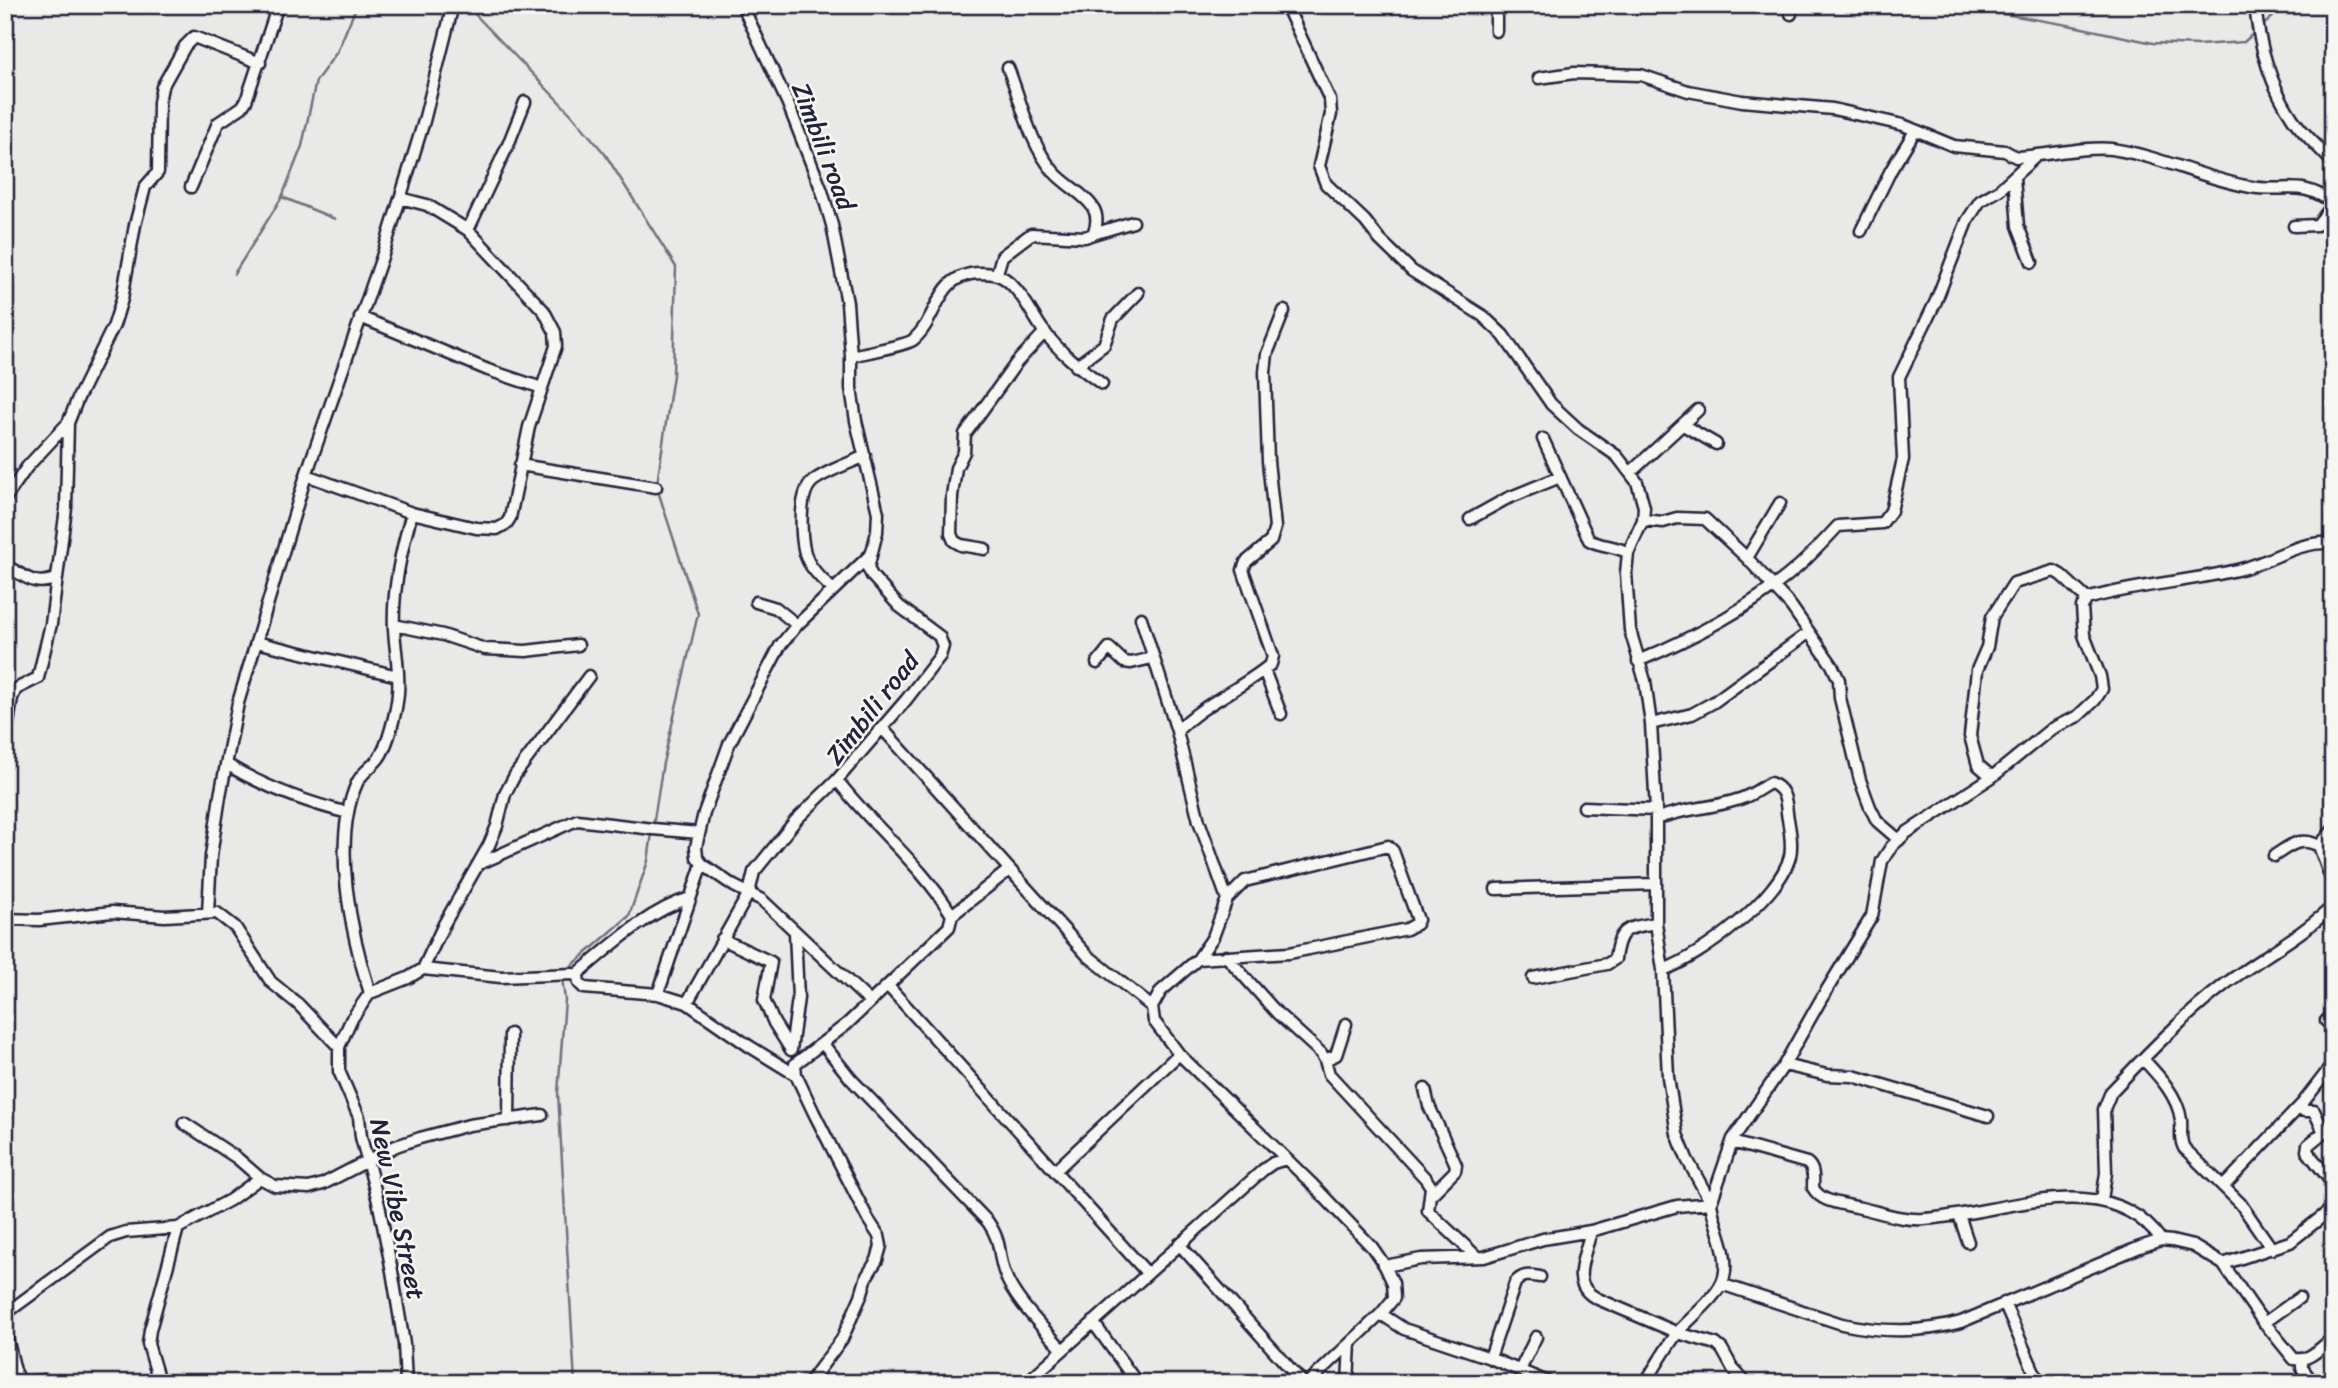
<svg xmlns="http://www.w3.org/2000/svg" width="2338" height="1388" viewBox="0 0 2338 1388" font-family="Sriracha,sans-serif">
<rect width="100%" height="100%" fill="#e9e9e7"/>
<filter id="ink" filterUnits="userSpaceOnUse"><feTurbulence type="fractalNoise" baseFrequency=".0143" numOctaves="2"/><feDisplacementMap in="SourceGraphic" scale="14" xChannelSelector="R" yChannelSelector="G"/><feConvolveMatrix kernelMatrix="1 2 1 2 8 2 1 2 1" color-interpolation-filters="sRGB"/></filter>
<g filter="url(#ink)">
<g fill="none" stroke-linecap="round" stroke-linejoin="round">
<!-- stream -->
<path stroke="#71717f" stroke-width="2.5" d="M466 5 571 114 605 154 676 267 673 375 657 484
M1992 12 2068 25 2153 43 2198 45 2244 42 2255 32
M2260 28 2276 14 2333 6
M282 197 335 219
M234 274 282 197 302 146 316 81 337 52 357 5
M653 826 663 763 698 614 658 491
M567 970 629 916 648 861 652 833
M562 978 565 1000 558 1093 575 1383"/>
<defs>
<path id="street" d="M742 5 788 104 822 191 832 225 847 303 851 356V388L856 421 878 513 877 532 868 568 872 576 899 606 939 636 943 646 940 656 906 700 837 780C873 827 921 864 952 915L949 927 847 1024 795 1064 796 1075 814 1113 868 1219 879 1236 881 1246 877 1260 867 1276 861 1296 842 1339 809 1383
M1286 5 1330 100 1331 114 1319 166 1326 184 1365 221 1380 240 1412 271 1483 316 1503 335 1551 404 1578 429 1617 456 1637 482 1644 507 1643 520 1628 553 1626 573 1630 630 1645 681 1651 724 1656 810V923L1663 970 1668 1077 1677 1134 1687 1159 1711 1203 1677 1206 1591 1231 1543 1239 1484 1257 1421 1259 1385 1266
M1496 5V31
M1790 5 1791 14
M2255 5C2259 45 2270 85 2293 119 2304 135 2320 148 2333 163
M1539 78 1574 73 1641 75 1688 91 1742 101 1833 109 1903 125 1954 146 2005 151 2016 157C2044 156 2085 146 2112 149 2160 156 2204 179 2251 187 2285 193 2301 179 2333 203
M2014 178 2018 226 2032 262
M191 187 218 123 242 107 246 101 278 5
M2294 226 2317 225 2333 205
M468 230 508 145 525 102
M1861 231 1891 170 1915 131
M1093 234 1133 222
M997 273 1002 256 1031 234 1085 237 1093 234C1108 202 1071 192 1054 172 1029 143 1022 103 1008 68
M360 317 488 370 542 388
M851 356C863 353 907 345 913 340 940 317 935 274 980 273 995 273 1003 275 1013 286 1025 298 1033 316 1043 330 1059 352 1080 368 1102 384
M1076 366 1104 345 1113 319 1138 293
M1683 425 1716 444
M1543 439 1589 540C1601 547 1615 545 1628 553
M520 465 656 487
M1631 472 1698 410
M306 475 412 513 476 528 497 529 506 524 510 518 529 427 556 346 555 332 544 311 468 230 427 205 400 198
M5 499 27 467 68 423
M1470 519 1506 499 1560 477
M1643 520 1663 522 1677 518 1705 519 1747 558 1791 606 1832 665 1839 680 1840 698 1860 780 1870 807 1877 821 1899 840
M985 549 961 545 954 541 951 534 952 496 956 468 964 452 965 434 1017 362 1045 332
M869 556 797 625 780 646 729 744 704 813 696 847 697 857 702 864 734 886 762 900 870 1002
M1747 558 1780 503
M5 565C25 576 34 588 57 578
M833 590C824 581 814 573 808 561 800 545 798 497 811 483 821 473 851 463 865 456
M756 602 776 608 797 625
M1141 618 1177 731 1199 821 1227 899 1213 937 1198 959 1161 991 1152 1007 1154 1021 1179 1054 1311 1183 1372 1247 1385 1266 1393 1283 1394 1298 1381 1314 1308 1383
M394 625 443 635 485 649 526 651 578 645
M256 642 398 676
M1638 661C1695 637 1753 607 1800 565 1813 553 1826 539 1838 526L1882 523 1891 511 1903 459 1899 377 1936 301 1967 221 1980 201 1999 190 2036 156
M1097 663 1109 648 1124 662 1131 663 1152 658
M1264 670 1281 714
M1651 724 1692 714 1714 702 1807 634
M882 728 1087 955 1152 1007
M1177 731C1204 703 1241 689 1271 664L1273 656 1243 570 1246 562 1271 541 1275 527 1268 461 1265 372 1267 354 1284 311
M5 743 12 698 16 689 38 678 51 624 66 508 68 423 78 398 114 325 122 299 135 225 145 187 158 172 159 102 162 87 185 46 194 37 260 63
M226 764C264 787 305 802 348 813
M1992 777 1978 765 1970 736 1977 670 1987 647 1992 617 2014 583 2054 571 2061 575 2087 599
M1584 807 1656 810
M1656 819C1685 807 1716 809 1745 797 1753 794 1761 788 1770 783 1784 787 1786 799 1787 813 1789 826 1793 843 1790 856 1780 897 1702 956 1663 970
M2333 830 2319 846 2333 884
M2274 856C2290 845 2301 836 2319 846
M479 864 577 820 653 829 699 833
M1496 889 1655 884
M208 913 211 856 220 796 238 703 306 475 383 254 424 121 453 5
M952 915 1009 870
M5 919 39 920 112 912 165 916 217 913 235 927 271 982 298 1004 339 1047
M722 939 771 962 764 1000 774 1023 791 1050
M1226 956 1277 1013 1321 1053 1325 1060 1329 1074 1426 1179 1431 1187 1428 1211 1477 1257
M1198 959 1289 953 1407 929 1416 924 1418 920 1393 851 1388 846 1245 881 1227 899
M423 969 501 977 573 974 578 976 579 983 584 988 658 994 687 1003 749 1046 796 1075
M576 975C610 947 647 911 690 898
M1533 978 1607 964 1615 959C1619 928 1626 928 1656 923
M888 986 1147 1273
M370 993C351 934 331 841 357 783 362 772 371 768 378 759 388 747 397 709 398 693 400 672 395 650 394 629 392 590 401 550 412 513
M658 994 702 864
M687 1003 749 893 754 872 796 820 837 780
M2326 1021 2333 1015
M823 1044 851 1079 988 1222C1003 1244 997 1253 1005 1274 1014 1300 1044 1328 1062 1349
M791 1050 798 998 795 932
M2143 1059C2159 1076 2178 1096 2181 1120 2182 1131 2179 1139 2184 1148L2240 1203 2272 1249
M1325 1060 1336 1055 1346 1024
M2333 1064 2302 1104 2304 1111H2314L2324 1132 2308 1145 2307 1151 2333 1184
M1784 1065 1827 1075 1853 1076 1988 1116
M1425 1089 1429 1106 1456 1165 1455 1171 1430 1196
M509 1120 510 1034
M184 1123 237 1158 260 1178 275 1186 309 1188 323 1184 396 1146 420 1138 469 1125 542 1115
M1732 1142 1807 1163C1815 1169 1813 1180 1813 1188 1822 1203 1840 1203 1856 1207 1877 1211 1902 1221 1924 1219 2000 1215 2107 1164 2161 1240
M1055 1171 1179 1054
M2224 1186 2302 1104
M2102 1200 2106 1173 2104 1109 2111 1092C2147 1054 2183 1017 2224 985 2260 958 2300 937 2333 906
M1959 1215 1968 1242
M1591 1231C1585 1257 1568 1285 1598 1299L1678 1333 1716 1344 1722 1349 1733 1369 1746 1383
M1179 1244 1303 1383
M2223 1264 2290 1242 2333 1208
M1721 1284 1842 1324C1880 1332 1923 1333 1961 1322L2140 1247 2161 1240 2172 1241 2193 1246 2223 1264 2259 1316 2294 1359C2309 1362 2321 1347 2333 1338
M2004 1303 2039 1383
M5 1314 110 1237 126 1232 178 1228 230 1200 260 1178
M1381 1314 1404 1329 1490 1358 1550 1383
M1093 1322 1137 1383
M2264 1323 2299 1298
M5 1330 18 1383
M1490 1358 1515 1283C1522 1274 1529 1275 1540 1277
M2302 1360V1368L2313 1383
M1520 1370 1536 1337
M158 1378 148 1344 150 1330 178 1228
M18 1383 44 1380 54 1383
M406 1383 404 1344 392 1271 379 1205 361 1137 359 1117 339 1071V1047L351 1020 370 993 408 978 423 969 444 924 489 845 497 826 505 794 515 775 589 676
M1026 1383 1263 1170 1273 1163 1286 1159
M1348 1383 1350 1343
M1645 1383C1656 1366 1666 1348 1678 1332 1691 1317 1719 1296 1724 1277 1730 1251 1714 1228 1711 1203L1733 1139 1784 1065 1820 1001 1872 916 1882 861 1891 847 1906 833 1992 777 2051 729 2078 716 2095 700 2102 689 2100 676 2084 635 2082 607 2087 599C2137 584 2190 582 2241 569 2274 561 2296 541 2333 543"/>
</defs>
<!-- street casing -->
<use href="#street" stroke="#22223b" stroke-width="15"/>
<!-- street -->
<use href="#street" stroke="#f6f6f2" stroke-width="10"/>
</g>
</g>
<g text-anchor="middle" dominant-baseline="central" stroke-width="5" stroke-linejoin="round" paint-order="stroke">
<!-- street labels -->
<g font-size="26" fill="#22223b" stroke="#f6f6f2">
<text transform="translate(824 146) rotate(69)">Zimbili road</text>
<text transform="translate(872 708) rotate(-52)">Zimbili road</text>
<text transform="translate(398 1209) rotate(78)">New Vibe Street</text>
</g>
</g>
<!-- margin -->
<rect width="2338" height="1388" fill="none" stroke="#f6f6f2" stroke-width="28"/>
<rect x="14" y="14" width="2310" height="1360" fill="none" stroke="#22223b" stroke-width="2.5" filter="url(#ink)"/>
</svg>
